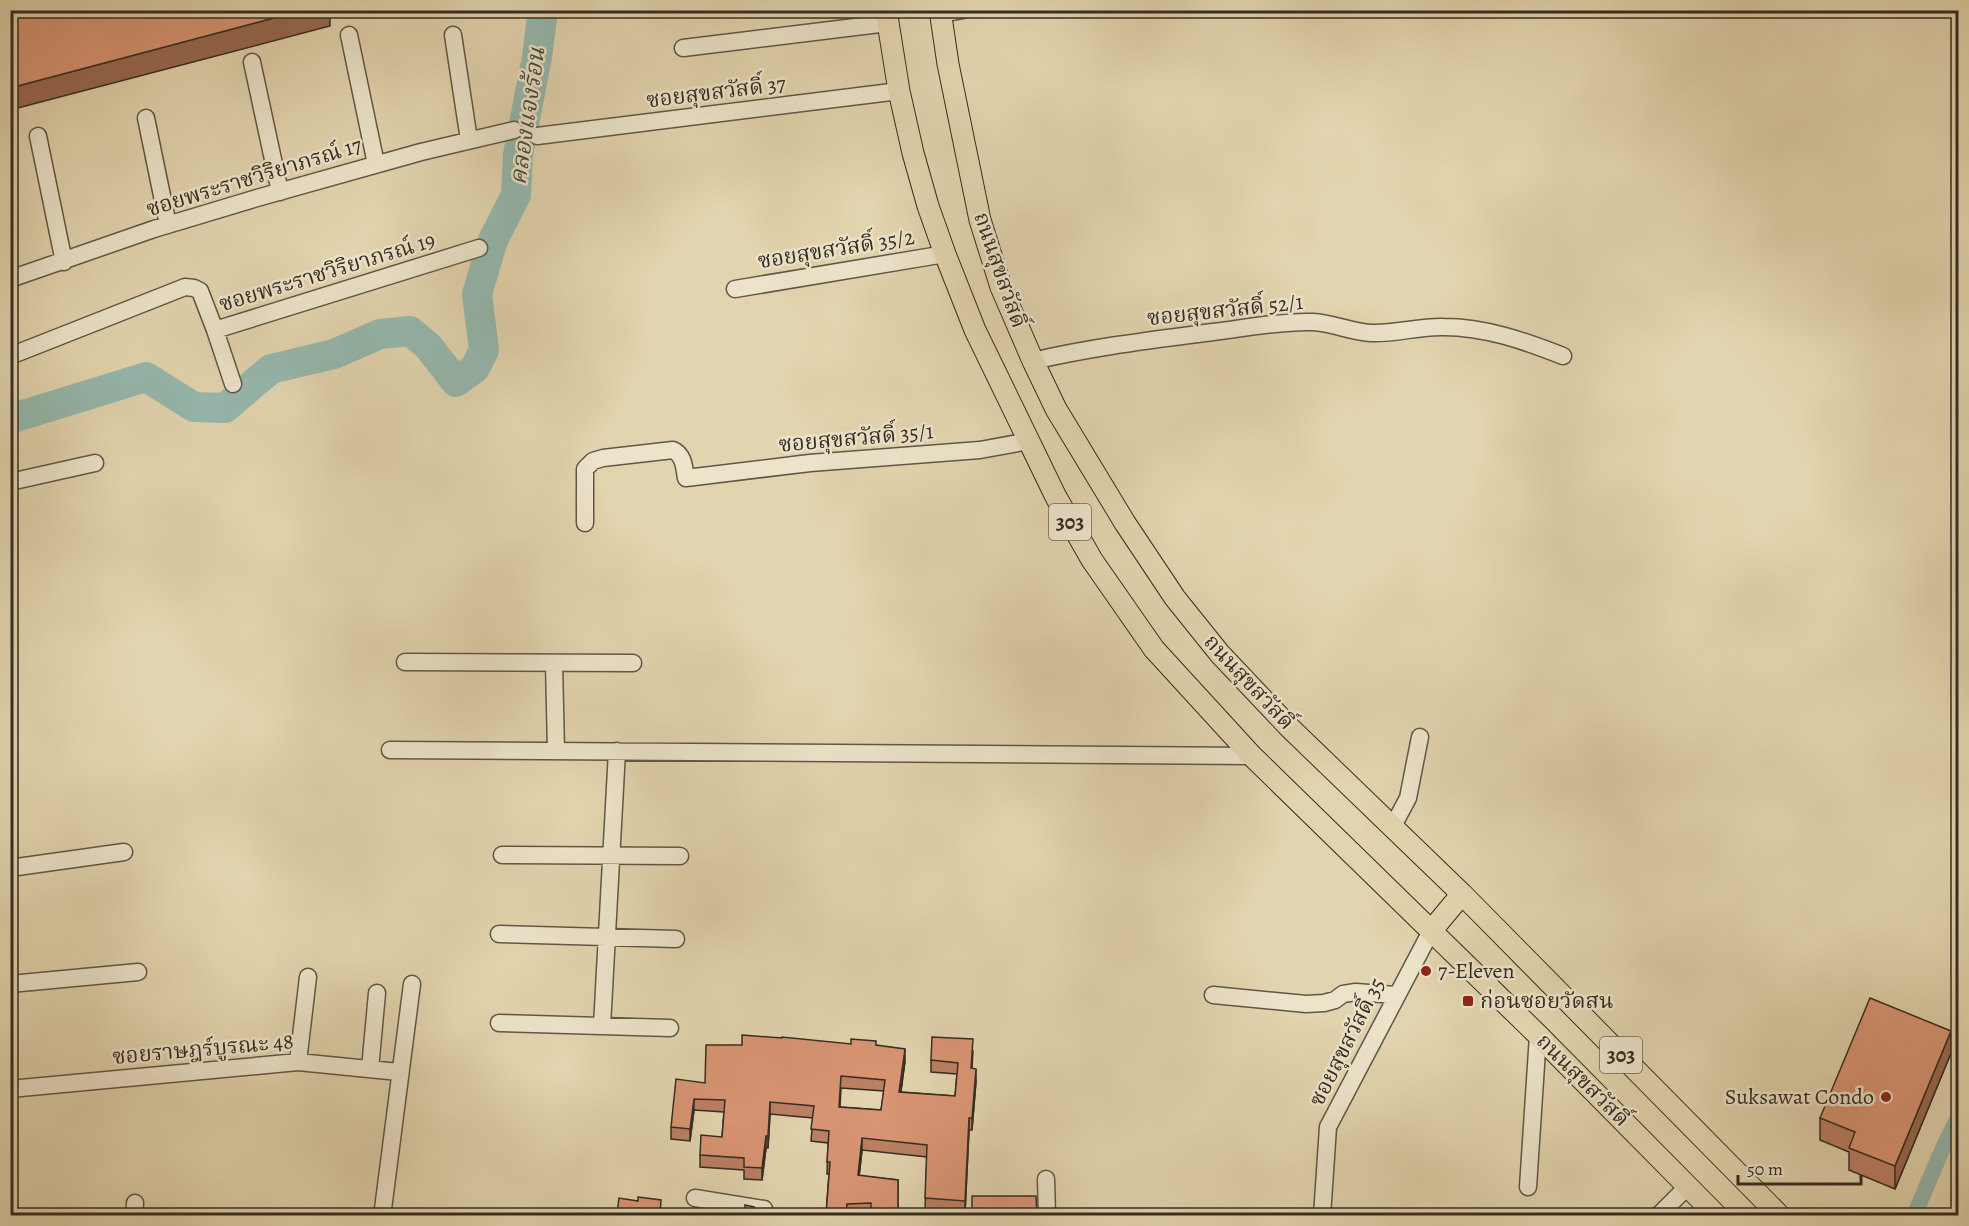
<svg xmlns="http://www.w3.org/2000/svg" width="1969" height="1226" viewBox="0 0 1969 1226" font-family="Alegreya,'Noto Serif Thai',serif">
<rect width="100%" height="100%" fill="#e2d4ae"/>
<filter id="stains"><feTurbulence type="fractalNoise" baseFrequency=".00333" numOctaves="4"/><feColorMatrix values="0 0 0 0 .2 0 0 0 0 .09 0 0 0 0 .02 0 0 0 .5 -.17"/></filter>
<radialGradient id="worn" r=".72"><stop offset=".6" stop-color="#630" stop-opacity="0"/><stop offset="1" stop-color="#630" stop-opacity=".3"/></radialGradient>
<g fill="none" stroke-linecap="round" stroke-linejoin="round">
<!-- canal -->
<path stroke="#95b8ae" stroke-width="16" d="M1914 1216 1942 1150 1958 1118"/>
<!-- river -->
<path stroke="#95b8ae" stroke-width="30" d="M10 419 146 377 194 407 225 408 271 369 334 354 380 334 410 331 428 346 456 382 475 368 484 350 477 294 493 240 516 195 518 155 537 57 543 10"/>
<defs>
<path id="minor" d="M941 14 963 10
M349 35 376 164
M453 35 469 140
M683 48 888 23
M252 62 280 192
M146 118 168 225
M38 136 64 262
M537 136 899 91
M10 279 154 229 257 198 421 152 514 130
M735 289 945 254
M215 330 233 384
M10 356 185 287 194 288 200 291 215 330 479 248
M1033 361C1092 347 1152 340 1213 332 1246 328 1280 321 1313 322 1333 323 1351 332 1371 333 1396 334 1420 326 1444 327 1485 327 1525 341 1563 356
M10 482 95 463
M585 523V469L593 461 603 458 673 450C684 455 684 467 686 478L810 463 980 450 1029 441
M405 662 633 663
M554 663 556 751
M390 750 1252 756
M1393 826 1408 798 1420 737
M502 855 680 856
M10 868 124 852
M499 934 676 939
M10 984 138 972
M1213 995 1306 1004 1324 1003 1335 1000 1343 994 1356 992 1395 995
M499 1023 670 1028
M602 1026 617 751
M298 1062 308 977
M370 1069 377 993
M10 1089 298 1062 399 1072
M1046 1179 1047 1216
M1528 1187 1538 1035
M695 1198 764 1209V1216
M383 1209 412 984
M134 1216 135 1203
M1322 1216 1328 1127 1431 931
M1658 1216 1688 1186"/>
<path id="major" d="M886 10 899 91 913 153 928 206 945 254 975 330 1056 497 1092 560 1154 649 1252 756 1538 1035 1717 1216
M940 10 948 64 980 220 1001 287 1033 361 1056 409 1125 523 1175 598 1220 654 1290 728 1462 894 1780 1216
M1431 931 1462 894"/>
</defs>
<!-- minor casing -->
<use href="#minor" stroke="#605746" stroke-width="19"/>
<!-- major casing -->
<use href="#major" stroke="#352d23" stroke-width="23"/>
<!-- minor -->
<use href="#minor" stroke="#ece3ca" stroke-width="16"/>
<!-- major -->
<use href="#major" stroke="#e2d4ae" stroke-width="21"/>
</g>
<!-- wall -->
<path fill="#bb8064" stroke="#352d23" stroke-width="1.5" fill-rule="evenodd" d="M851 1044 876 1045 905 1061 901 1092 955 1096 957 1074 931 1072V1060L973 1051 972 1068 976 1081 972 1130H969L965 1213 925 1210 927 1157 862 1150 859 1176 898 1180V1215H826L829 1174H827L828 1143 811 1141 813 1118 770 1114 768 1148H766L762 1180 744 1179V1170L700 1167V1155L722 1137 724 1112 694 1110 690 1141 671 1139V1127L705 1083ZM841 1088 884 1091 881 1110 840 1107Z
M1951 1053 1895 1189 1849 1170V1152L1820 1140V1118Z"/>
<!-- shaded-wall -->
<path fill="#986851" stroke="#352d23" stroke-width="1.5" d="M304 10H344L330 14V26L10 110V88Z
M1951 1031V1053L1895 1189V1166Z
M905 1049V1061L899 1104V1092Z
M976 1069V1081L972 1130V1118Z
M694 1099V1110L690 1141V1129Z
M770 1102V1114L768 1148V1136Z
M969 1118V1130L965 1213V1201Z
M766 1136V1148L762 1180V1168Z
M862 1138V1150L858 1187V1175Z"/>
<!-- building -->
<path fill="#d99574" stroke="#352d23" stroke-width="1.5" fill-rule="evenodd" d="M10 10H304L10 88Z
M1870 998 1951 1031 1895 1166 1849 1148 1855 1132 1820 1118Z
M742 1035 782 1038V1037L851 1044V1039L876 1041V1045L905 1049 899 1092 955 1096 958 1063 931 1060 932 1037 973 1039 971 1068 976 1069 972 1118H969L965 1201 925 1198 927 1145 862 1138 858 1175 898 1180V1213H893V1215H874V1211H871V1203L847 1204 846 1215H826L830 1162H827L829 1131 811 1129 814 1106 770 1102 768 1136H766L762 1168 744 1167V1158L700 1155 701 1135 722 1137 725 1100 694 1099 690 1129 671 1127 676 1079 705 1083 706 1045H742ZM841 1076 885 1080 881 1110 839 1107Z
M972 1196H1036L1037 1215H972Z
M638 1197 661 1200 660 1215H593V1212L617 1213 619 1198 638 1201Z
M745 1205 754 1207 758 1213V1215H745Z"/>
<!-- markers -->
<g fill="#8f2418" stroke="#ece3ca" stroke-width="2">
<circle cx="1426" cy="971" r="6"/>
<rect x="1462" y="995" width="12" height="12" rx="3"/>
<circle cx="1886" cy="1097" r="6"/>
</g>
<g text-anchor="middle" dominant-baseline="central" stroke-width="5" stroke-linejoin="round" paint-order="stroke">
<!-- shield labels -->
<g fill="#ece3ca" stroke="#6c6455" stroke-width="1.5">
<rect x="1049" y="504" width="42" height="36" rx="4.5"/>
<rect x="1600" y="1037" width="42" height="36" rx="4.5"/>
</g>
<g font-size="21" font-weight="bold" fill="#352d23">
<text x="1070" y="522">303</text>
<text x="1621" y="1055">303</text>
</g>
<!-- street labels -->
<g font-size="22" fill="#352d23" stroke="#ece3ca">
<text transform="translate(716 92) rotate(-7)">ซอยสุขสวัสดิ์ 37</text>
<text transform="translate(254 177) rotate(-17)">ซอยพระราชวิริยาภรณ์ 17</text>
<text transform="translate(836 249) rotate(-9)">ซอยสุขสวัสดิ์ 35/2</text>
<text transform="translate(1000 270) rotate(71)">ถนนสุขสวัสดิ์</text>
<text transform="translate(327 272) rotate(-17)">ซอยพระราชวิริยาภรณ์ 19</text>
<text transform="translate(1225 310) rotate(-6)">ซอยสุขสวัสดิ์ 52/1</text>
<text transform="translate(856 438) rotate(-5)">ซอยสุขสวัสดิ์ 35/1</text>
<text transform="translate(1249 682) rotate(47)">ถนนสุขสวัสดิ์</text>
<text transform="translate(1347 1042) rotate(-63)">ซอยสุขสวัสดิ์ 35</text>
<text transform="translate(203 1049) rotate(-5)">ซอยราษฎร์บูรณะ 48</text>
<text transform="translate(1583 1080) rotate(45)">ถนนสุขสวัสดิ์</text>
</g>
<!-- poi labels -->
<g font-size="22" fill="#352d23" stroke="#ece3ca" text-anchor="start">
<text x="1438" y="971">7-Eleven</text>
<text x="1480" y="1001">ก่อนซอยวัดสน</text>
<text x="1874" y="1097" text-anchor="end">Suksawat Condo</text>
</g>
<!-- water labels -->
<g font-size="24" font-style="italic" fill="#48493f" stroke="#ece3ca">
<text transform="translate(527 116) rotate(-82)">คลองแจงร้อน</text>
</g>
</g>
<!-- margin -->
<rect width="1969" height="1226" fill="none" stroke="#e2d4ae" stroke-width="36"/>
<rect x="12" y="12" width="1945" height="1202" fill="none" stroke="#352d23" stroke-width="3"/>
<rect x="18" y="18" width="1933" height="1190" fill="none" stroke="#352d23" stroke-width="1.5"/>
<!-- scale -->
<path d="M1738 1175v9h123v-9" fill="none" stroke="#352d23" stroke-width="3"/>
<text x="1747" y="1175" font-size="18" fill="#352d23" stroke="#ece3ca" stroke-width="4.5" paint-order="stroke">50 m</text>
<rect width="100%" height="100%" filter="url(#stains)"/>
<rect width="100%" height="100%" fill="url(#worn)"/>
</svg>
